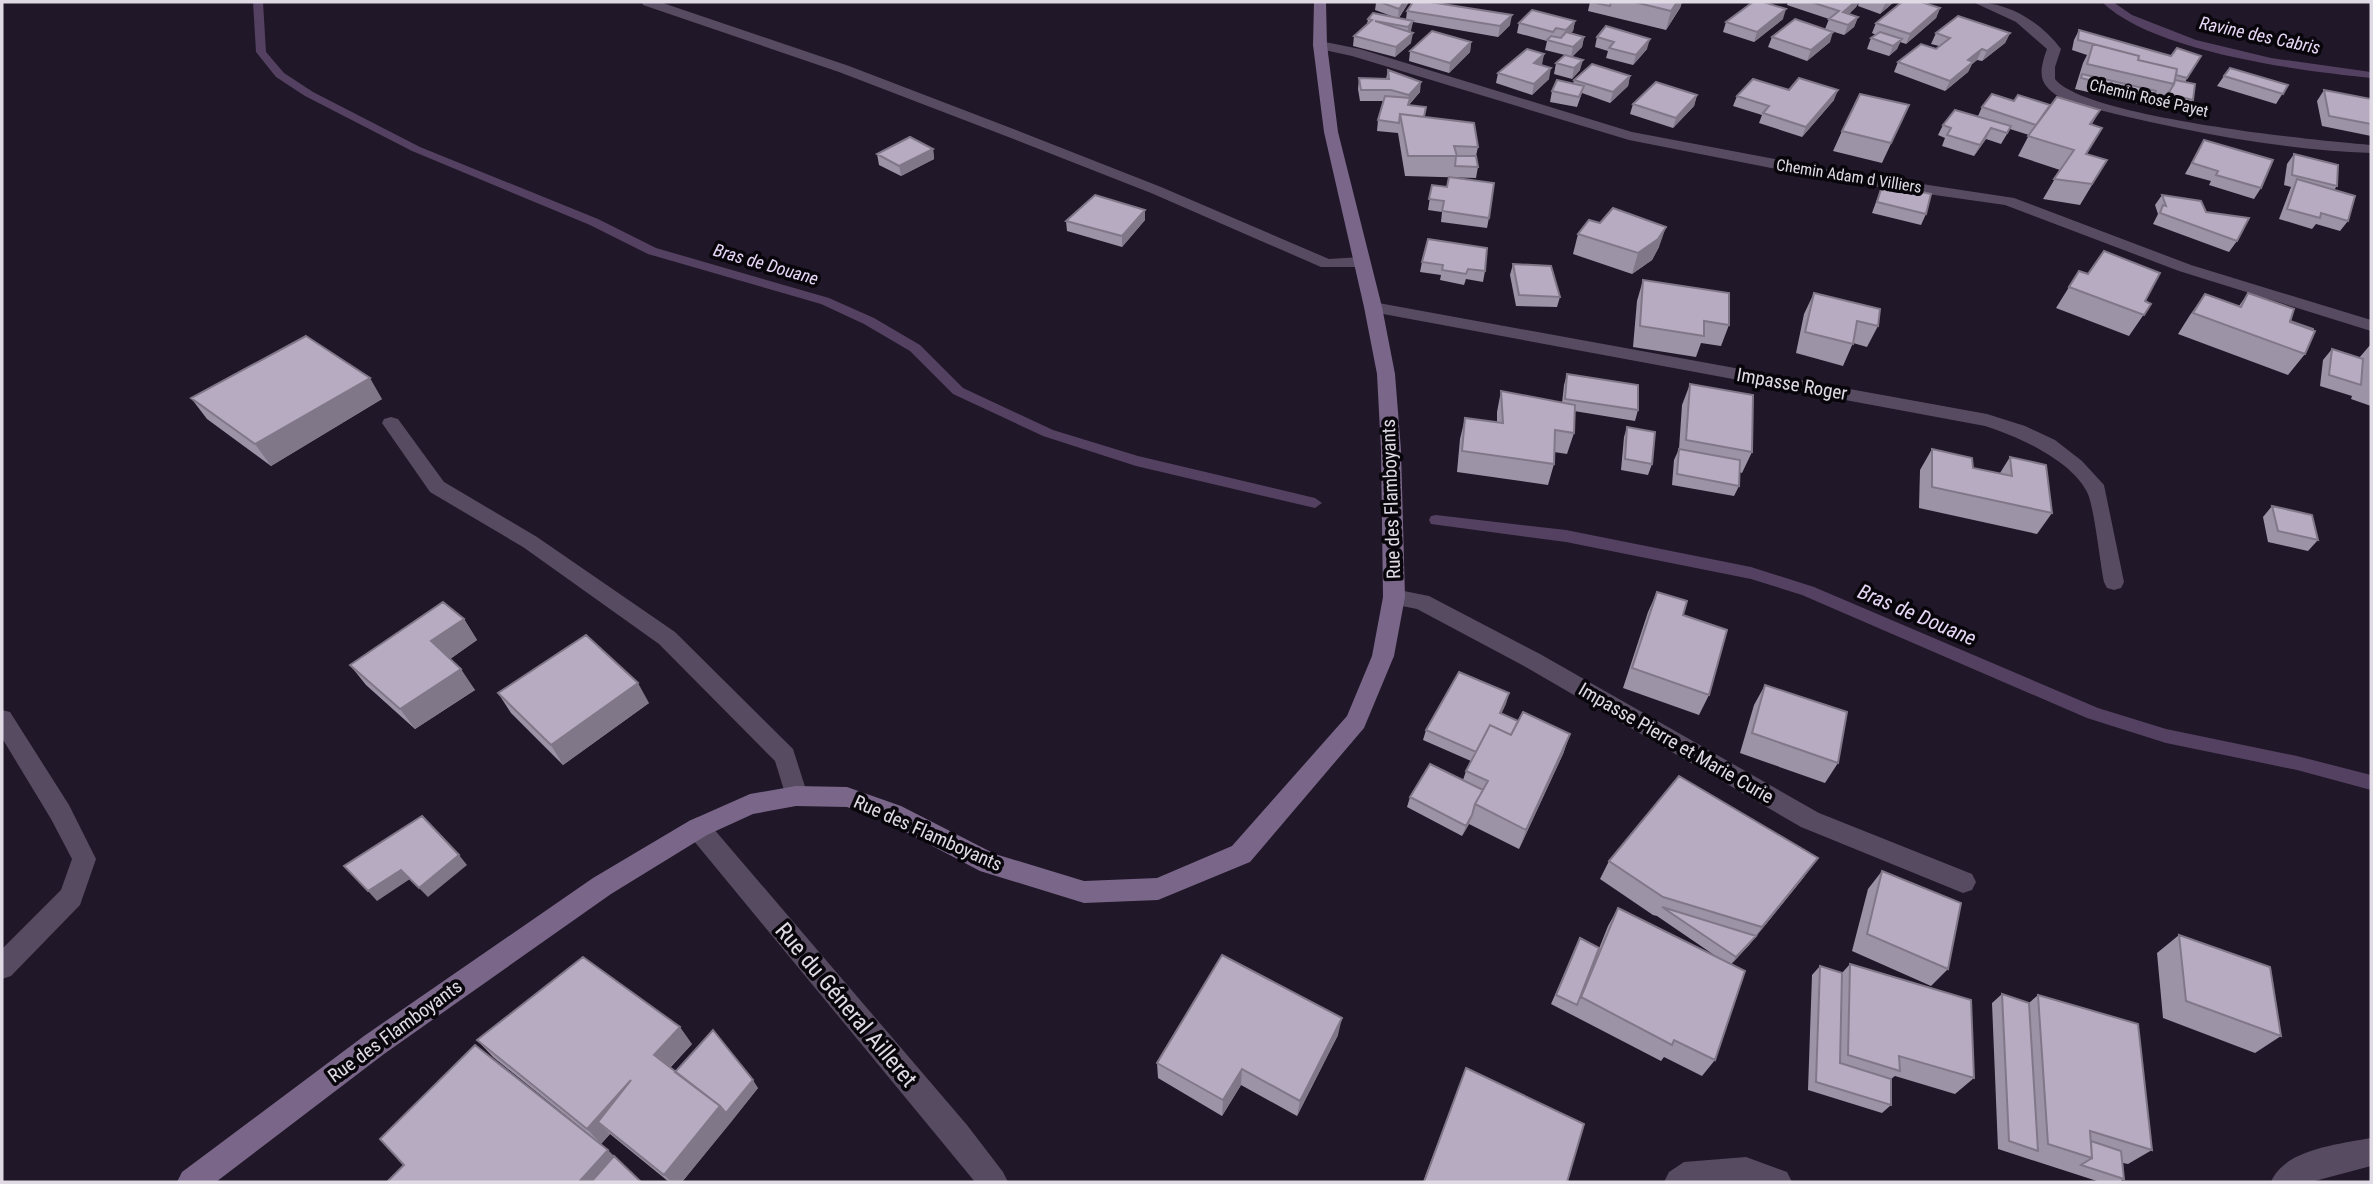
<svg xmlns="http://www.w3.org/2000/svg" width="2373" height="1184" viewBox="0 0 2373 1184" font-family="'Roboto Condensed',sans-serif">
<rect width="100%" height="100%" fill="#201728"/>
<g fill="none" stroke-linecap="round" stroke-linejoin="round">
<!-- stream -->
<path fill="#544161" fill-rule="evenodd" d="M253 2H263L266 52 284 73 313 92 420 147 598 219 656 248 829 298 874 318 920 345 963 388 1053 430 1138 456 1315 498 1322 503 1315 508 1136 466 1043 436 953 394 910 351 864 324 821 304 648 254 590 225 412 151 305 96 276 77 256 52Z
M2102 2H2113L2132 15 2196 40 2271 58 2371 72V78C2301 71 2153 52 2102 2Z
M1436 515 1566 530 1751 567 1814 587 2098 708 2166 729 2297 756 2371 775V790L2297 770 2166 743 2087 718 1802 595 1751 579 1566 542 1431 524 1429 520 1431 516Z"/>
<!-- lane -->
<path fill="#574b61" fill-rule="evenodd" d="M1394 589 1429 596 1540 654 1819 813 1972 874 1976 882 1972 890 1963 893 1801 827 1524 666 1417 609 1387 603 1383 597 1387 591Z"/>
<!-- street -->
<path fill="#574b61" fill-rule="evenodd" d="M642 2H660L849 66 1021 132 1161 187 1329 259 1361 257 1369 262 1361 267H1321L1151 193 1011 138 839 72 643 5Z
M1973 2C2008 2 2040 21 2061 49L2055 67V79C2084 117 2317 141 2371 145V153C2268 149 2168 128 2068 102 2041 87 2036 79 2047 49L2016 22Z
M1320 41 1360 49 1632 132 1843 172 2014 198 2191 265 2371 320V331L2179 271 2005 205 1843 182 1629 140 1352 56 1315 48V42Z
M1373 302 1987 414 2025 426 2055 440 2082 461 2104 485 2124 582 2121 588 2114 590 2107 588 2104 582C2100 563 2094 505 2087 492 2071 460 2017 436 1985 426L1367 311 1364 307 1367 303Z
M391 417 398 419 444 482 537 537 675 632 793 749 808 796 804 803 796 806 788 803 775 761 659 644 523 547 430 492 382 423 384 419Z
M2 710 10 712 69 805 96 859 80 905 11 976 2 979V949L61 890 72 859 51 819 2 738Z
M698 817 707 821 967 1125 1003 1172 1008 1182H975L689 835 686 828 689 821Z
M2371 1138V1166L2311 1182H2271C2284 1149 2340 1144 2371 1138Z
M1746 1157 1787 1172 1792 1182H1664L1669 1172 1684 1162Z"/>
<!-- secondary -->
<path fill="#796689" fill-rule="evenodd" d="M1314 2H1326L1327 45 1338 132 1382 307 1395 374 1401 450 1405 597 1394 656 1364 728 1250 862 1158 900 1084 903 980 871 883 820 847 807 796 806 753 814 707 835 611 894 384 1054 216 1182H177L182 1172 364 1036 593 878 689 821 750 794 796 786 847 787 901 806 995 854 1084 881 1157 878 1232 846 1347 716 1372 656 1383 597 1381 450 1377 374 1364 307 1324 132 1313 45Z"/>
</g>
<!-- wall -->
<path fill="#9d93a7" d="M1370 2H1409L1399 18 1406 19 1407 11 1510 25 1498 37 1413 22 1410 32 1411 43 1395 57 1353 46 1354 36 1367 24 1368 19 1394 17 1375 10 1376 3Z
M1590 2H1682L1680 8 1666 30 1588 11Z
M1788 2H1859L1856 7 1849 14 1858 17 1854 27 1844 35 1825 29 1829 19 1787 5Z
M1859 2H1894L1880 14 1858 6Z
M1940 8 1936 18 1906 44 1900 42 1897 49 1889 56 1867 49 1871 38 1876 35 1872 33 1876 23Z
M1783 19 1754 42 1723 32 1726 22Z
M1575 21 1573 31 1570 33 1584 37 1582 47 1572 57 1580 70 1572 79 1554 74 1556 63 1565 55 1545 50 1547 41 1517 33 1519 23Z
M2079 30 2171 56H2201L2185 82 2193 100 2186 110 2151 102 2148 106 2075 89 2083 63 2087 55 2072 50 2074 40Z
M1936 33H2010L2005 43 1982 61 1977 60 1972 64 1968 72 1945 91 1894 72 1898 62 1936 49 1939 46 1931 44Z
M1597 37 1647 49 1633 65 1606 58 1608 51 1595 47Z
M1772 37 1830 42 1807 61 1768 47Z
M1471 42 1470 52 1449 73 1409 61 1410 51Z
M1544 54 1541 65 1549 79 1532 95 1496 83 1498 73Z
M1388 70 1420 92 1409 105 1424 117 1478 147 1476 156 1478 167 1476 178 1405 176 1398 133 1377 131 1378 120 1384 101H1360L1358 89 1359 78 1386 79Z
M1630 76 1628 86 1610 103 1582 93 1577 107 1550 102 1552 91 1573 84 1574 80Z
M2224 76 2288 85 2276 104 2217 86Z
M1789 90 1834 100 1802 137 1759 123 1762 115 1733 106 1737 96Z
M2324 90 2371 99V136L2322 126 2317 101Z
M1697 95 1694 106 1673 128 1630 114 1633 104Z
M2014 101 2100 110 2092 124 2087 154 2107 160 2080 205 2043 199 2060 170 2018 156 2029 135 2010 129 2001 144 1986 139 1974 156 1942 146 1945 138 1938 135 1943 125 1978 116 1982 107Z
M1909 105 1882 163 1833 151 1842 131Z
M2204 140 2261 188 2254 199 2209 185 2211 181 2185 174Z
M933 149 934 159 901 176 879 165 877 154Z
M2294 154 2337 186 2334 190 2348 221 2340 231 2316 224 2312 229 2279 219 2291 187 2284 185 2287 164Z
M1883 183 1926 214 1921 225 1872 213Z
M1432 185 1447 187 1489 218 1487 228 1441 222 1442 212 1428 210Z
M2162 195 2206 212 2237 241 2229 252 2153 224 2158 214 2155 205Z
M1145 220 1122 247 1067 231 1066 221Z
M1578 234 1659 247 1652 260 1632 274 1573 254Z
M1422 262 1485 271 1483 282 1466 279 1464 285 1440 280 1441 275 1420 272Z
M1513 264 1560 297 1557 307 1516 306 1510 275Z
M2079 271 2151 304 2129 336 2056 308Z
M1643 280 1729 325 1721 346 1701 343 1696 357 1633 347 1637 301Z
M1814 293 1878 326 1867 347 1853 343 1843 366 1796 353 1804 314Z
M2248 293 2290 321 2305 354 2288 375 2178 334 2190 315 2205 294 2239 306Z
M2371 344V406L2351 399 2352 396 2320 386 2323 360 2332 349 2359 358Z
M1567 374 1638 410 1635 421 1574 411V433L1567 454 1554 452V464L1548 485 1457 472 1460 439 1465 418 1497 422V412L1501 391 1562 403 1564 385Z
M1690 384 1752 452 1742 473 1739 472V486L1734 496 1672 485 1674 460 1679 449 1682 405Z
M191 398 382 399 271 466 207 419Z
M1627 427 1652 464 1648 475 1621 470 1624 437Z
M1932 449 1973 468 2000 473 2010 457 2052 513 2037 534 1919 508 1920 470Z
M2272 506 2318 540 2308 551 2268 542 2263 517Z
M1657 592 1683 615 1709 695 1699 715 1623 688 1648 612Z
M464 619 477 640 450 659 475 690 415 729 366 685 350 665Z
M1765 685 1838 763 1825 783 1740 753 1754 705Z
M498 693 649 703 563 765 511 713Z
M1509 693 1501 713 1518 721 1570 734 1563 754 1519 849 1469 824 1462 836 1407 807 1410 797 1463 780 1466 771 1471 761 1423 740 1426 730Z
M1609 861 1804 877 1749 945 1731 964 1715 1060 1702 1076 1664 1057 1661 1061 1551 1004 1580 938 1596 956 1608 926 1618 908 1717 957 1657 916 1653 915 1600 879Z
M1882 871 1948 969 1931 986 1852 951 1868 889Z
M2179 935 2281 1036 2255 1053 2163 1018 2157 953Z
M1850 964 1974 1078 1955 1094 1895 1076 1891 1079V1105L1882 1113 1808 1090 1812 975 1820 966 1842 973Z
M2002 994 2029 1003 2038 995 2152 1150 2128 1164 2123 1163 2124 1179 2119 1182H2100L1998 1149 1992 1003Z
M1338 1035 1297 1116 1241 1085 1222 1116 1158 1078 1157 1063Z
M477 1040 692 1044 670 1068 675 1072 758 1088 682 1182H669L610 1134 601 1144 493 1057Z
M1466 1068 1567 1182H1423Z"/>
<!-- shaded-wall -->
<path fill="#807888" d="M1404 2H1409L1398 18 1399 9Z
M1677 2H1682L1680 8 1666 30 1671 11Z
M1855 2H1859L1856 7 1839 22 1843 12Z
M1887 2H1894L1880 14 1885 4Z
M1940 8 1936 18 1906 44 1910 34Z
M1786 9 1783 19 1754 42 1757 32Z
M1512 15 1510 25 1498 37 1500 26Z
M1858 17 1854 27 1844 35 1848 25Z
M1413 21 1411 31 1407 37 1408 27Z
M1575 21 1573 31 1564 41 1566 30Z
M1833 32 1830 42 1807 61 1811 50Z
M1413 33 1411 43 1395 57 1396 47Z
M2010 33 2005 43 1982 61 1987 51Z
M1584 37 1582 47 1571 57 1573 47Z
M1650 39 1647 49 1633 65 1636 55Z
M1902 39 1897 49 1889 56 1893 46Z
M1471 42 1470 52 1449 73 1450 63Z
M1982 49 1977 60 1972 64 1968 72 1945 91 1950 81 1968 60Z
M1544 54 1542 65 1532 73 1534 63Z
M1583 60 1580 70 1572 79 1574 68Z
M1551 68 1549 79 1532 95 1534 84Z
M1630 76 1628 86 1610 103 1613 92Z
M1421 82 1420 92 1409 104 1406 116 1409 95Z
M1838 90 1834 100 1802 137 1806 127Z
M1697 95 1694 106 1673 128 1676 118Z
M1991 128 1986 139 1974 156 1980 145Z
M933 149 934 159 901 176 899 166Z
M1145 210V220L1122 247V236Z
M1666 227 1659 247 1652 260 1632 274 1638 253Z
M370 378 382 399 271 466 255 444Z
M464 619 477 640 446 662 431 641Z
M461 669 475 690 415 729 400 709Z
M638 683 649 703 563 765 551 745Z
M1509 693 1506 704 1497 723 1500 713Z
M1570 734 1563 754 1519 849 1526 830Z
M1472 815 1469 824 1462 836 1466 826Z
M459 855 467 865 428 897 419 888Z
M1818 858 1804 877 1749 945 1762 927Z
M401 870 410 879 377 901 368 891Z
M1756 936 1749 945 1730 966 1736 957Z
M1342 1018 1338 1035 1297 1116 1300 1101Z
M680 1027 692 1044 666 1071 654 1055Z
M1242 1069 1241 1085 1222 1116 1223 1100Z
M631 1080 598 1122 610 1134 601 1144 587 1129Z
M753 1080 758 1088 732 1121 682 1182H671L664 1175 720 1106Z
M608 1150 628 1170 618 1182H579Z"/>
<!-- building -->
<path fill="#b7abc2" stroke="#807888" stroke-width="2" d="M1380 2H1404L1399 9Z
M1413 2H1430L1512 15 1500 26 1407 11Z
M1591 2H1611L1610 6Z
M1634 2H1677L1671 11Z
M1753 2H1763L1786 9 1757 32 1726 22Z
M1811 2H1855L1843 12 1858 17 1848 25 1829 19 1839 11Z
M1902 2H1921L1940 8 1910 34 1876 23Z
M1532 10 1575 21 1566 30 1556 28 1553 32 1519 23Z
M1373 13 1413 21 1408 27 1375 21 1413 33 1396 47 1354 36 1372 20 1368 19Z
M1958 16 2010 33 1987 51 1982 49 1968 60 1973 62 1950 81 1898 62 1921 44 1936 49 1950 38 1936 33Z
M1795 19 1833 32 1811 50 1772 37Z
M1606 26 1650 39 1636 55 1609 48 1614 42 1597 37Z
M2079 30 2171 56 2177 48 2201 56 2187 78 2176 75 2177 69 2138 60 2139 56 2078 40Z
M1432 31 1471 42 1450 63 1410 51Z
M1566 32 1584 37 1573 47 1547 40 1551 36 1561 38Z
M1880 32 1902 39 1893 46 1871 38Z
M2093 44 2139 56 2138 60 2177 69 2174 84 2087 64Z
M1527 49 1544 54 1534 63 1551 68 1534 84 1498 73Z
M1565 55 1583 60 1574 68 1556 63Z
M1592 64 1630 76 1613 92 1574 80Z
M2230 68 2288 85 2283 94 2224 76Z
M1388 70 1421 82 1409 95 1391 90H1361L1359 78 1389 79Z
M2082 74 2156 91 2154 96 2081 78Z
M1799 78 1838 90 1806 127 1763 113 1769 106 1737 96 1753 79 1789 90Z
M1557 80 1584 86 1579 97 1552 91Z
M2175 80 2195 84 2193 100 2168 94 2174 84Z
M1656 82 1697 95 1676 118 1633 104Z
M2324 90 2371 99V124L2329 116Z
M1860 94 1909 105 1891 143 1842 131Z
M1992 94 2014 101 2018 95 2050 105 2036 125 1982 107Z
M1385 96 1410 98 1408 105 1426 107 1424 117 1400 114 1399 123 1378 120Z
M2057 97 2100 110 2090 124 2102 128 2086 154 2107 160 2092 184 2054 179 2074 150 2028 136Z
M1955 110 2011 126 2007 133 1991 128 1980 145 1947 135 1951 128 1943 125Z
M1400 114 1474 123 1478 147 1454 146 1457 156H1408Z
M910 137 933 149 899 166 877 154Z
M2204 140 2273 160 2261 188 2216 175 2218 171 2192 163Z
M2294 154 2338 165 2337 186 2292 175Z
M1456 156H1476L1478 167 1455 166Z
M1449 177 1494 183 1489 218 1442 211 1444 201 1429 199 1432 185 1447 187Z
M2297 179 2355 196 2348 221 2321 213 2320 218 2287 209Z
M1883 183 1931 194 1926 214 1877 202Z
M1095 195 1145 210 1122 236 1066 221Z
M2162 195 2201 201 2206 212 2249 218 2237 241 2160 213 2163 205 2166 206Z
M1613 208 1666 227 1658 239 1638 253 1578 234 1589 220 1600 223Z
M1428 239 1487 248 1485 271 1468 269 1466 274 1442 270 1443 265 1422 262Z
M2104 251 2160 273 2145 301 2151 304 2144 315 2069 287 2079 271 2088 274Z
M1513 264 1551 266 1560 297 1519 295Z
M1643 280 1729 293V325L1704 321V336L1640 326Z
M1814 293 1880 309 1878 326 1857 321 1853 344 1805 332Z
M2248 293 2294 309 2290 322 2315 331 2305 354 2193 313 2205 294 2241 307Z
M2290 321 2313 329V330L2290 322Z
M306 336 370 378 255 444 191 398Z
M2332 349 2363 359 2361 385 2329 375Z
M1567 374 1638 385V410L1565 399Z
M1690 384 1753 395 1752 452 1686 440Z
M1501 391 1575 405 1574 433 1555 430 1554 464 1462 451 1465 418 1503 423Z
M1627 427 1655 432 1652 464 1625 459Z
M1679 449 1740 460 1739 486 1677 474Z
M1932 449 1972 458 1973 468 2012 476 2010 457 2046 465 2052 513 1932 487Z
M2272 506 2312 515 2318 540 2278 531Z
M1657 592 1687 601 1683 615 1727 630 1709 695 1632 668Z
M443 602 464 619 431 641 461 669 400 709 350 665Z
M586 635 638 683 551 745 498 693Z
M1459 672 1509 693 1500 713 1518 721 1511 735 1490 725 1476 752 1426 730Z
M1765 685 1847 712 1838 763 1752 733Z
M1523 712 1570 734 1526 830 1475 804 1488 781 1466 771 1490 725 1511 735Z
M1430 764 1483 790 1475 804 1472 815 1466 826 1410 797Z
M1679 776 1818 858 1762 927 1663 897 1609 861Z
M422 816 459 855 419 888 401 870 368 891 344 866Z
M1882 871 1961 903 1948 969 1867 934Z
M1662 907 1756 936 1736 957Z
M1618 908 1745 971 1715 1060 1674 1040 1672 1045 1581 997Z
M2179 935 2270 967 2281 1036 2186 1001Z
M1580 938 1599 948 1577 1005 1556 995Z
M1222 955 1342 1018 1300 1101 1242 1069 1223 1100 1157 1063Z
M583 957 680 1027 654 1055 720 1106 664 1175 598 1122 631 1080 587 1129 477 1040Z
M1850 964 1971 1000 1974 1078 1899 1056 1900 1071 1848 1055Z
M1820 966 1842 973 1840 1063 1891 1079V1105L1816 1082Z
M2002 994 2029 1003 2038 1151 2009 1141Z
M2038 995 2138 1024 2152 1150 2090 1131 2092 1158 2048 1144Z
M713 1030 753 1080 726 1113 720 1106 675 1072Z
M475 1045 608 1150 579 1182H387L404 1165 380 1139Z
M1466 1068 1584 1124 1567 1182H1424Z
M2091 1141 2121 1151 2124 1179 2081 1165 2092 1158Z
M614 1156 641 1182H591Z"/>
<g text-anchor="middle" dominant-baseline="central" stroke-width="7" stroke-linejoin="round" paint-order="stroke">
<!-- far-street labels -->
<g font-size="16" fill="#e0dae5" stroke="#08050b">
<text transform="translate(2149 98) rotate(13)">Chemin Rosé Payet</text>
<text transform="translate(1849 176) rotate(9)">Chemin Adam d Villiers</text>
</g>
<!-- far-water labels -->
<g font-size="18" font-style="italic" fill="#e7d7f6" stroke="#08050b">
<text transform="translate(2260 35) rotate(12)">Ravine des Cabris</text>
<text transform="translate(766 264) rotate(16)">Bras de Douane</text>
</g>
<!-- street labels -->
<g font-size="19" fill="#e0dae5" stroke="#08050b">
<text transform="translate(1792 384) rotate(10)">Impasse Roger</text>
<text transform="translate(1391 499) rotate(-92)">Rue des Flamboyants</text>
<text transform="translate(1676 743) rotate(30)">Impasse Pierre et Marie Curie</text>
<text transform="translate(928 833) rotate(24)">Rue des Flamboyants</text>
<text transform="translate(395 1031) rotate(-36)">Rue des Flamboyants</text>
</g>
<!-- water labels -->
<g font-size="21" font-style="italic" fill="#e7d7f6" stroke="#08050b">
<text transform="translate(1917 615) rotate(23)">Bras de Douane</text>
</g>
<!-- near-street labels -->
<g font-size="23" fill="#e0dae5" stroke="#08050b">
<text transform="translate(846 1005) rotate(50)">Rue du Géneral Ailleret</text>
</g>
</g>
<!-- border -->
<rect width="2373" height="1184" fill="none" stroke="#e0dae5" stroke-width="7"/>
</svg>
